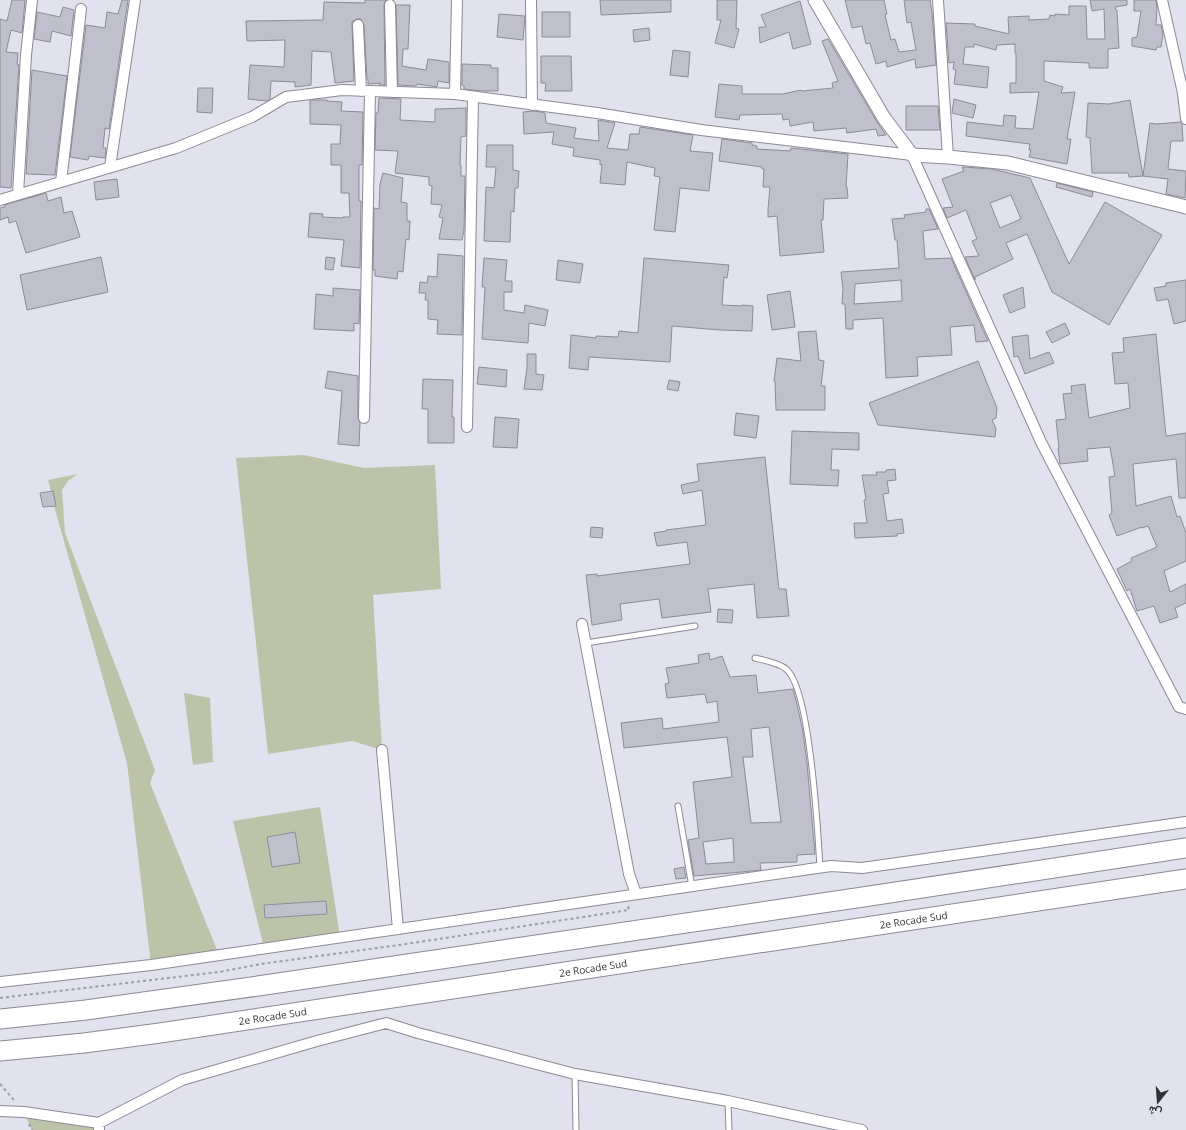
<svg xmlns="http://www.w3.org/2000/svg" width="1186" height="1130" viewBox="0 0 1186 1130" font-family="'Open Sans',Vazirmatn,sans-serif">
<rect width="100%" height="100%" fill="#e1e2ee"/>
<!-- green -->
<path fill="#bdc3a9" d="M304 455 364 468 435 465 441 589 373 595 382 750 352 741 268 754 236 458Z
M78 474 68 481 62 490 65 533 155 770 150 783 219 955 151 965 127 763 54 506 53 491H51L48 480Z
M184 693 210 698 213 762 193 765Z
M320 807 340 937 264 948 233 821Z
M24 1112 99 1123V1130H32Z"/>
<!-- building -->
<path fill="#bfc0cc" stroke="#8b8c97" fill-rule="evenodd" d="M12 0H25L22 33 11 30 6 52 18 53 17 64 19 65 11 188 0 187V19L7 21Z
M122 0H128L109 129 105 128 103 148H106L105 158 89 156 88 160 70 157 86 25 105 28 107 12 118 14Z
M365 0H386L384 5 385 85H379L380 83 368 84V79H367L364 25 361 19H357L352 22V25L354 81 335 83 331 52 312 51 311 85 295 87V82L271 81 270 99 267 101 248 99 250 65 284 67 285 40 247 41 246 21 323 20 324 2 365 3Z
M600 0H671V12L601 15Z
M717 0H737L736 28 739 29 734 48 715 43 721 20H717Z
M845 0H884L887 14 885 15 891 40 895 39 899 52 916 50 911 22 907 23 904 0H930L932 13 936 65 916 68 915 59 887 67 886 61 876 64 870 43 866 44 862 26 852 28Z
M1090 0H1127V5L1115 7 1116 10H1117L1119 48 1108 49V68H1089V63L1044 61V81L1063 87 1061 93 1075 92 1067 139H1071L1067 164 1029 157 1031 150H1029L1030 144 966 136 967 122 1003 126 1004 115 1016 116 1015 128 1033 129 1039 92 1010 93V83H1016V53H1015V44L997 45 996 50 974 44V47H965L963 64 989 67 987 88 954 84 956 70 953 69 954 62 949 63 946 23 975 24V26L1009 34 1008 17 1029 16V20L1049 19 1050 15 1055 16V14L1069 15V6H1086L1087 39H1105L1104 9 1092 11Z
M1134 0H1156L1157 8 1156 25H1161L1163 34 1161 47H1157L1156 50 1132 46V38L1137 37 1141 11H1134Z
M800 1 811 44 793 49 789 32 760 43 759 27H766L761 15Z
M396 5H410L408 49H403L402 66 426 70 428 59 449 62V83L438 81 437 87 417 84 416 86 398 85Z
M63 7 74 10 71 36 52 31 50 42 34 39 37 12 60 17Z
M542 12H570V37H542Z
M499 14 525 16 523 40 497 37Z
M649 28 650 40 634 42 633 30Z
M828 39 877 122 886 135 878 136 876 129 847 133 846 128 814 131 813 122 790 126 789 119 783 120 782 114 740 115 739 120 715 117 719 84 742 86V94H783L801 90 802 91 833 88 832 83 838 81 822 41Z
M673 50 690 52 688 77 670 75Z
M541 56H571L572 91H545L546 83H541Z
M462 64 491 65V68H498V91H481L464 89V86L462 85Z
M32 70 67 76 55 175 26 174Z
M198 88H213L212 113 197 112Z
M379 98 401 99 400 120 435 122V109L466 108V136L461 137 460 165H461V176H465L464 230 462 240 439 239 443 218 439 217 442 205 431 204 432 186 429 185V177L395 173 398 151 375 150 376 113H378Z
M954 99 976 105 973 118 952 113Z
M310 100H327V101L342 102 341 111 363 112 362 165H359V201H361L360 268 341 266 344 240 308 237 310 213 323 214 322 217 343 218V217H350L349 193H341V165H331V144H340L341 125 310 124Z
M1130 100 1143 176 1150 123 1156 124 1181 122 1182 124 1183 141H1171L1168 169 1186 171 1185 198 1166 194 1168 179 1143 176 1129 177 1128 173H1092L1090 138 1086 137 1088 103 1109 104Z
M906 106H938L940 130H906Z
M535 111 545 113 546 123 576 128 574 138 599 141 598 120 615 123 607 148 628 150 630 134H639L640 127 693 135 690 151 713 153 709 191 680 188 675 232 654 230 660 177 654 176 655 168 627 162 625 185 600 183 602 164 600 165V160L573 156 574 148 552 144 554 132 524 134 523 112Z
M722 139 752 143V145L757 146V149L790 151 791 148 848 154 846 187H847L848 198 824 199 823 220H821L824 252 780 256 777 216 768 217V209L770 187H763L764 169H762V167L719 161Z
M487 145H513V170L519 171 518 188H515L514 212 511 211 510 242 484 241 486 187 494 188 496 167H486Z
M962 167 992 169 1030 178 1069 264 1105 202 1162 235 1109 325 1052 292 1027 234 1006 243 1013 259 975 277V280L965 257 979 256 972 241 977 239 966 210 947 218 943 208 953 207 942 179 964 171ZM1011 195 1021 219 1000 228 990 203Z
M383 173 403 178 401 202 407 203V221H410L409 240 406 239 403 272 398 271 397 279 375 276V270H373L374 208 379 209 380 184Z
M117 179 119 197 96 200 94 182Z
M1057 183 1093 192 1092 197 1056 187Z
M46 193 48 201 61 197 64 213 72 211 80 237 26 253 16 221 9 223 8 217 0 220V208L5 207 4 205Z
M926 209H929L938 229 923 231 925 259 951 258 988 341 976 342 974 325 950 327 952 355 917 357 918 376 886 378 883 318 853 320V329H846L845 304H842L843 289 841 272 899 268 897 240H895L892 219 905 218 904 215 926 212ZM901 280 902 301 854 304 855 284Z
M438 254 463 256 462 335 437 334 438 320 428 319V300H425L426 293H419L420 282 427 283 428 276 437 277Z
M101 257 108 292 27 310 20 275Z
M326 257 335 258 333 270 325 269Z
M484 258 507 260 505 281H512V292H504V310L524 313 525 305 548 310 545 326 529 323 528 343 482 339 485 287H482Z
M644 258 729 265 727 278 724 277 722 305 742 306V305L753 306 752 331 720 330 672 326 670 362 589 357 588 370 569 368 571 335 596 338V336L618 337 619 331 638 333Z
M558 260 583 264 580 283 556 280Z
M1186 280V321L1174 324 1168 299 1157 301 1154 288 1166 286V283Z
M1023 287 1025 307 1010 313 1003 295Z
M333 288 360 290 359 324 354 323V331L314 329 316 294 333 296Z
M790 291 795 327 772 330 767 295Z
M1065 323 1070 334 1052 343 1046 332Z
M816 331 819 360 824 361 821 386H825V410H776L775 381H774L777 358 801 361 798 332Z
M1156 334 1166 436 1186 433V498H1179L1176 459 1133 464 1136 506 1171 496 1177 517 1180 516 1186 533V561L1164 571 1170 592 1186 584V603L1175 608 1178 617 1160 623 1154 606 1137 611 1130 589 1127 591 1117 569 1132 561 1131 558 1157 547 1148 526 1142 528V527L1117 536 1109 515 1112 513 1109 477 1115 476 1110 447 1087 449 1088 461 1060 464 1058 448H1059L1056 420 1066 419 1063 394 1072 393 1071 386 1085 384 1089 418 1130 408 1128 383 1115 384 1112 353 1124 352 1123 338Z
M1028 335 1030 359 1049 352 1054 363 1025 374 1018 356 1014 357 1012 337Z
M527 354H536V374L544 375 542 390 524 389 527 368Z
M978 361 997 408 996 418 992 420 996 429 995 437 878 425 869 403Z
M479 367 507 370 506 387 477 384Z
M328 371 358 376V418L360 423 359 446 338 444 342 391 325 388Z
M423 379 453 380 452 417H454V443H428V409H422Z
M669 380 680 382 678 391 667 389Z
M736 413 759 416 756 438 734 435Z
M495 417 519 419 517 448 493 447Z
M792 431 859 433V450L832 449 831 470H839L838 486 790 484Z
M765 457 779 589H786L789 616 757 618 754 584 708 589 711 612 662 618 659 599 620 604 622 620 592 625 586 575 597 574V576L690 564 687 542 657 546 654 533 666 531V530L706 525 702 490 683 494 681 485 699 481 697 464Z
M895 469 896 480 887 481 889 493 883 494 887 521 902 519 904 533 897 534V536L855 538 854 523H867L864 500 866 499 862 475H877L876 472H886V470Z
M53 491 56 506 43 507 40 493Z
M591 527 603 528 602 538 590 537Z
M718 609 733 610 732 623 717 622Z
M709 653 710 660 722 656 730 677 756 675 758 693 793 689 797 704 803 732 807 763 815 854 797 855V862L760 863 761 870 742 872 694 876 688 840 699 838 693 782 732 777 727 737 624 748 621 723 662 718 663 729 719 722 717 701 707 703 705 694 667 698 665 684 669 683 666 668 699 663 698 655ZM769 727 781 822 751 823 743 757H753L751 729ZM733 838 734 862 706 864 703 842Z
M295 832 300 863 272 867 267 837Z
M684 867 686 878 676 879 674 869Z
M326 901 327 914 265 918 264 905Z"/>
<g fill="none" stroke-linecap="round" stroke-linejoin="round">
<defs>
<path id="service" d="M586 643 695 626
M755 658C763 660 779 663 786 669 810 688 818 833 820 868
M678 806 692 887
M575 1074 576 1130
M728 1101 729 1130"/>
<path id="minor" d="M531 0 532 105
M938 0 948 157
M1162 0 1183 93 1186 119
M390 5 392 92
M358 25 361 91
M455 94 457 0
M110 167 135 0
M61 182 81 9
M18 194 26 55 32 0
M0 200 176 148 252 117 286 97 342 90 455 94 597 113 701 130 912 155 1041 442 1179 707 1186 709
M364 418 370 91
M467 427 473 97
M582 624 629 874 636 894
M382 750 398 929
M0 982 151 965 831 866 862 868 1186 822
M0 1111 24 1112 99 1123
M99 1130V1123L182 1080 317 1041 386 1023 418 1033 575 1074 728 1101 862 1130"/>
<path id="tertiary" d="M815 0 884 118 912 155 948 157 1008 163 1186 207"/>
<g id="motorway">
<path d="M0 1019 86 1010 258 986 863 897 1186 848"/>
<path id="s1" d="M0 1051 84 1043 160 1033 572 971 1186 879"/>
</g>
</defs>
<!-- service casing -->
<use href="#service" stroke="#898a95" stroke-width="7"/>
<!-- minor casing -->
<use href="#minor" stroke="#898a95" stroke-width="12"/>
<!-- tertiary casing -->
<use href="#tertiary" stroke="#898a95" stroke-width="15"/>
<!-- motorway casing -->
<use href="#motorway" stroke="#898a95" stroke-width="21"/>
<!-- path -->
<path stroke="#9c9da6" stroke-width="2" stroke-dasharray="3 3" stroke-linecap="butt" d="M0 998 219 972 261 964 406 944 629 910 628 906
M0 1084 14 1100
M29 1124 32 1130"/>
<!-- service -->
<use href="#service" stroke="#fff" stroke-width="5"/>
<!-- minor -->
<use href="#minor" stroke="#fff" stroke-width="10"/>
<!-- tertiary -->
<use href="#tertiary" stroke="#fff" stroke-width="13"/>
<!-- motorway -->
<use href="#motorway" stroke="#fff" stroke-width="19"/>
</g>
<g text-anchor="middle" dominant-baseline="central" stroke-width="4" stroke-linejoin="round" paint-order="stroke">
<!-- street labels -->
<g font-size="10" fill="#303135" stroke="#e1e2ee">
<text stroke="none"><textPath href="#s1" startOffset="923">2e Rocade Sud</textPath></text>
<text stroke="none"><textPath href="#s1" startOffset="599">2e Rocade Sud</textPath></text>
<text stroke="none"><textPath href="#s1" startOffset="275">2e Rocade Sud</textPath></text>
</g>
</g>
<!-- north arrow -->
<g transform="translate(1158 1102) rotate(197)" stroke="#e1e2ee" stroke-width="3" paint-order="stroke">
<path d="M0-3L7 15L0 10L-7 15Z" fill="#303135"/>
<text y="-6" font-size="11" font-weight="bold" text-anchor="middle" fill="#303135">ش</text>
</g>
</svg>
